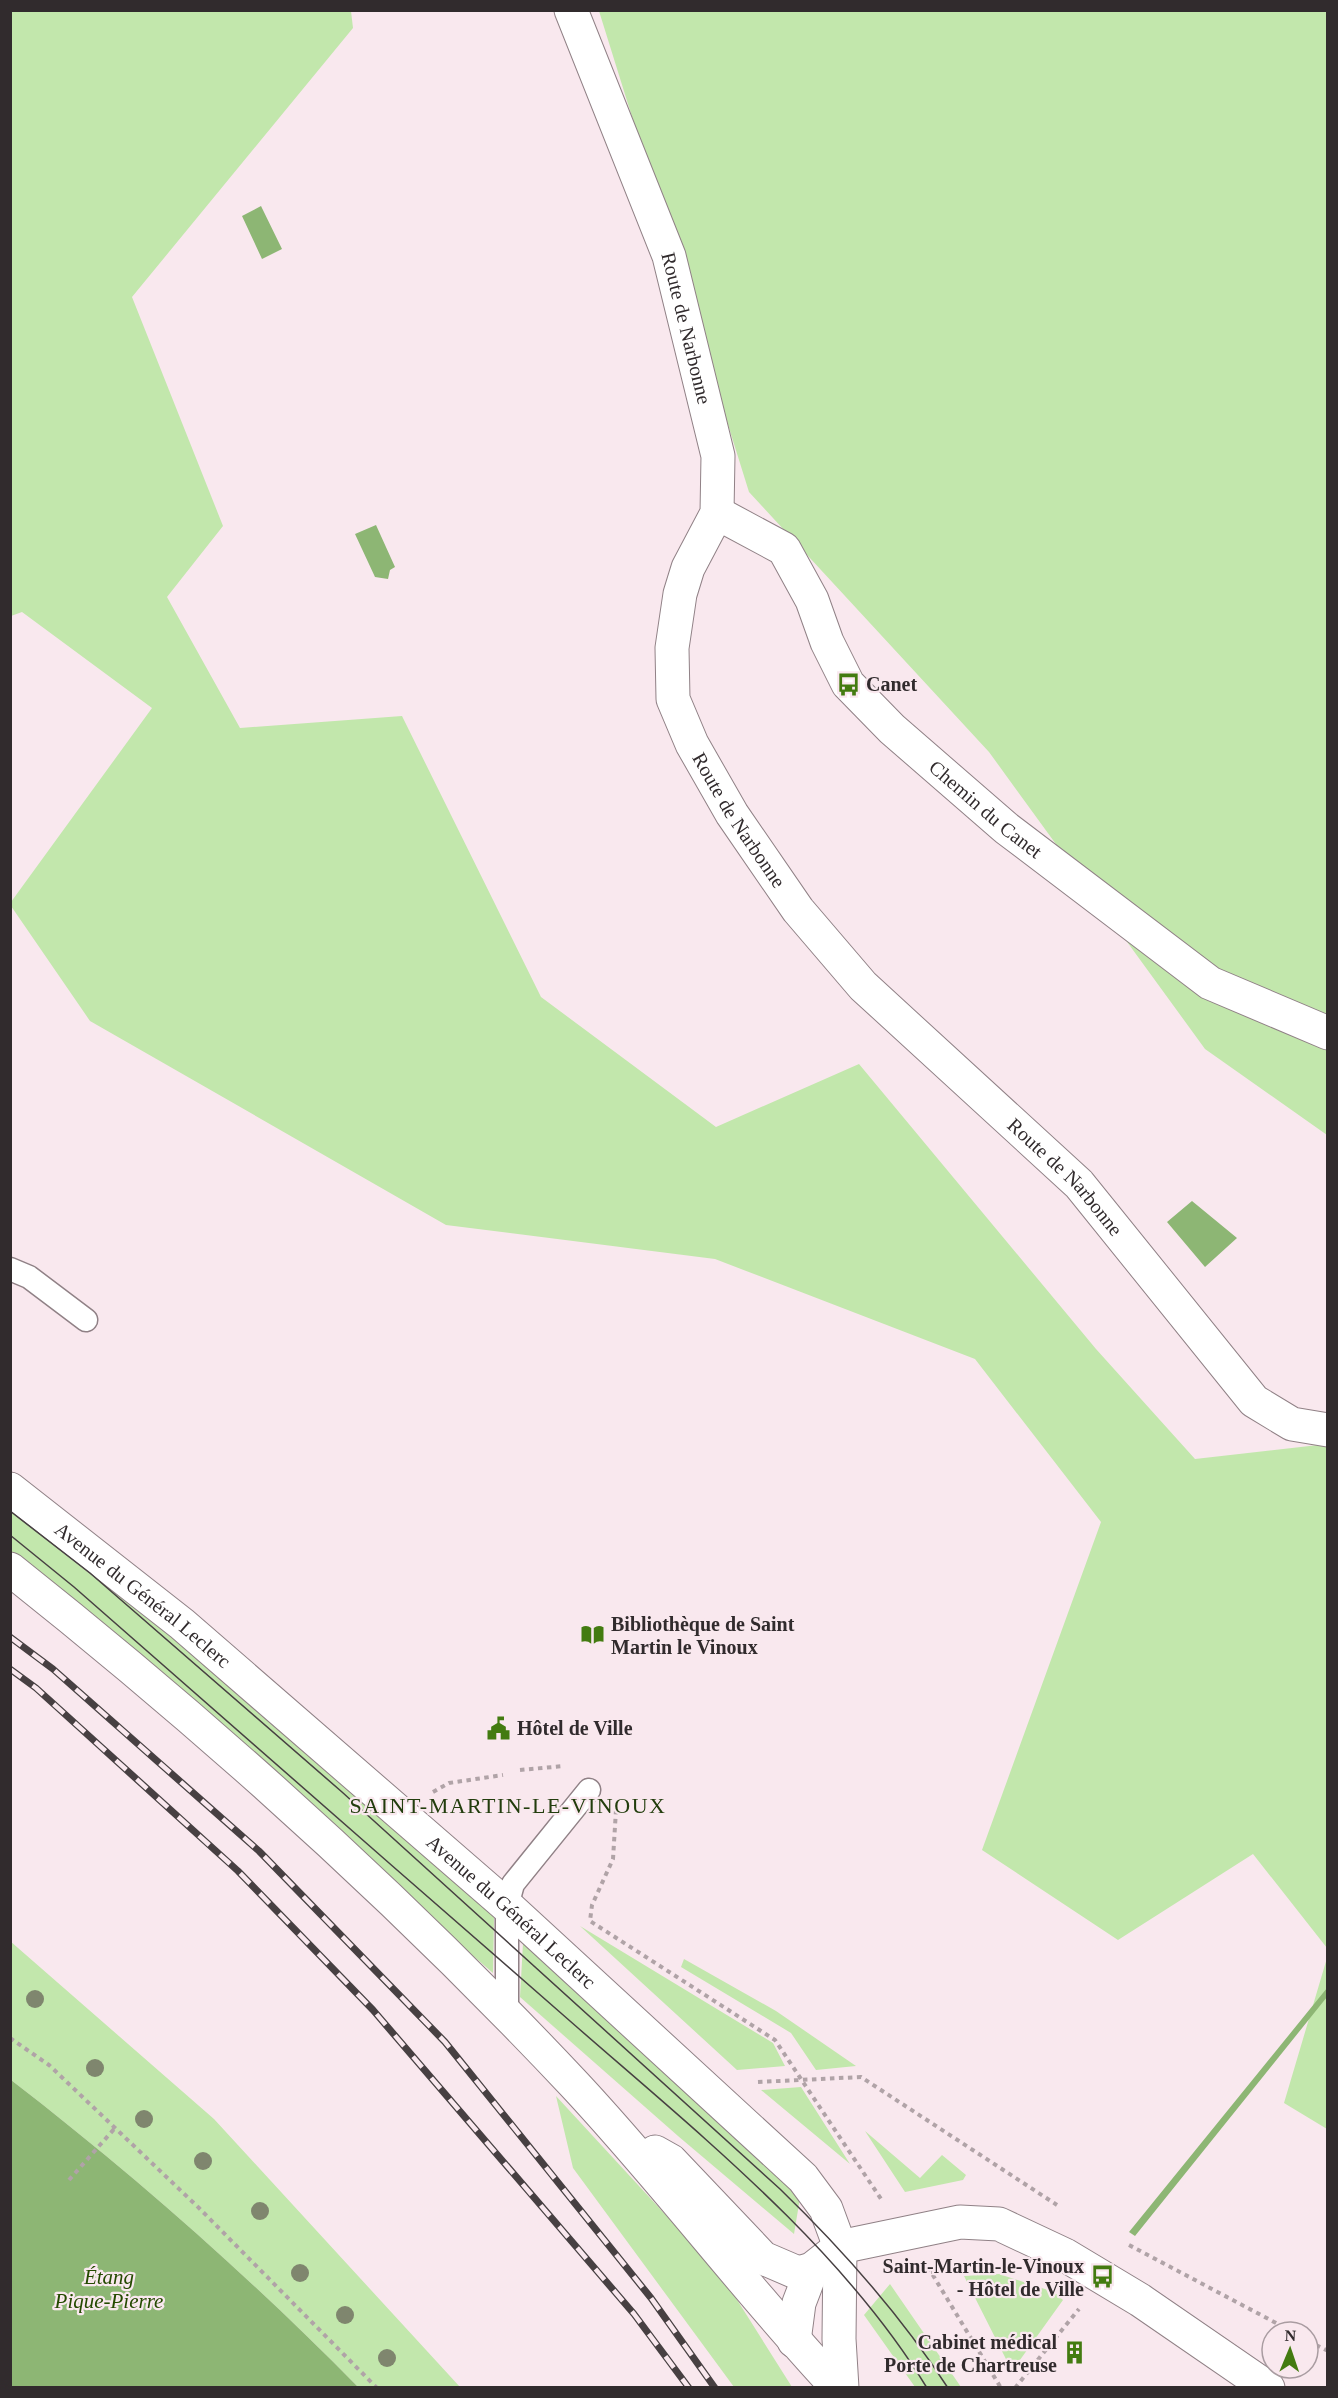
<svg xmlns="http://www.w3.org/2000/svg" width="1338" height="2398" viewBox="0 0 1338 2398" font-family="Georgia,serif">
<rect width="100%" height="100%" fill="#f9e8ee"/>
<!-- green -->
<path fill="#c2e7ac" d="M10 11H351L353 28 132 297 223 526 167 597 240 728 402 716 541 997 716 1127 859 1064 1096 1349 1195 1459 1327 1444V1948L1253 1854 1118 1940 982 1850 1101 1522 975 1359 715 1259 446 1225 90 1021 11 906V902L152 708 22 612 11 616Z
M599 11H1327V1135L1205 1049 989 752 749 492Z
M10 1495 494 1917 493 1973 11 1558Z
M580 1926 773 2043 785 2066 737 2070Z
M10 1941 214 2119 460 2387H358C250 2277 133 2174 11 2080Z
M523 1943 775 2167 800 2198 794 2234 678 2136 520 1997Z
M1327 1958V2129L1284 2103Z
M684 1959 776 2011 856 2066 816 2070 791 2033 681 1967Z
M801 2087 850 2164 761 2090Z
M556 2096 722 2276 792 2387H734L573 2168Z
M865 2131 920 2178 942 2155 966 2175 963 2180 905 2192Z
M999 2274 1054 2292 1063 2300 1012 2371 964 2276Z
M890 2284 961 2387H915L864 2315Z"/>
<!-- water -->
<path fill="#8db674" d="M261 206 282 249 262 259 242 216Z
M376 525 395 567 390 570 388 579 375 577 355 534Z
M1192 1201 1237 1238 1205 1267 1167 1222Z
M1327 1988V1997L1135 2236 1129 2232Z
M11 2080C133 2174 250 2277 358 2387H11Z"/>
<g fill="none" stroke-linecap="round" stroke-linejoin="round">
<defs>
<path id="lane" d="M10 1269 29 1277 86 1320
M507 2015V1906L513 1884 589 1790"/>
<g id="street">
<path id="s1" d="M571 10 669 256 718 456 717 513 688 568 680 594 672 648 673 699 692 744 732 814 798 910 863 986 1079 1184 1254 1401 1292 1424 1328 1430"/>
<path id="s2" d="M717 513 784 549 812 600 827 642 848 684 892 729 1006 828 1210 983 1328 1033"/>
</g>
<g id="secondary">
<path id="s3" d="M10 1489 182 1624 507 1906 803 2178 826 2209 840 2247 839 2339 842 2388"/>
<path d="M10 1569C209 1727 399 1898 573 2083 665 2181 746 2290 838 2388"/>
<path d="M655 2152 671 2161 763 2258 798 2273 812 2269 840 2247 960 2222 999 2224 1065 2255 1140 2300 1268 2388"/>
<path d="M794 2341 799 2303 812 2269"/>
</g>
</defs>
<!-- lane casing -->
<use href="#lane" stroke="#908186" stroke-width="25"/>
<!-- street casing -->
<use href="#street" stroke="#908186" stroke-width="35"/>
<!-- secondary casing -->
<use href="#secondary" stroke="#908186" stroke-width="35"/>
<!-- path -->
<path stroke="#b0a3a7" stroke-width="4" stroke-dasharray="4.5 4.5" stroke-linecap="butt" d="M520 1770 564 1766
M433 1792 449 1783 503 1775
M616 1810 613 1859 592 1905 590 1921 775 2040 881 2199
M10 2038 49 2065 199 2208 377 2388
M758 2082 861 2077 1057 2205
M69 2180 115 2128
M1129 2245 1293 2332
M928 2267 1001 2388
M931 2272 981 2264
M1308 2341 1328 2351
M1015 2388 1079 2309"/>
<!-- lane -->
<use href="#lane" stroke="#fff" stroke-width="22"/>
<!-- street -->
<use href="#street" stroke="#fff" stroke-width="33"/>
<!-- secondary -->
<use href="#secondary" stroke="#fff" stroke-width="33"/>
<!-- tram -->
<path stroke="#474042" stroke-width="1.5" d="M10 1511 90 1573 342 1792 780 2189C843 2250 900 2314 948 2388
M10 1535 74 1587C237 1730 399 1872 562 2014 688 2125 839 2243 927 2388"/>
<defs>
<path id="rail" d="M10 1637 53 1669 259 1851 445 2042 651 2298 715 2388
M10 1669 36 1688 238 1871 373 2010 634 2314 689 2388"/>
</defs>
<!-- rail casing -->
<use href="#rail" stroke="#474042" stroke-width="7"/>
<!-- rail -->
<use href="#rail" stroke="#f9e8ee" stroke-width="4.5" stroke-dasharray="14" stroke-linecap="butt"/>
</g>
<!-- trees -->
<g fill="#7f866e">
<circle cx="35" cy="1999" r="9"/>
<circle cx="95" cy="2068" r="9"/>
<circle cx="144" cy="2119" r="9"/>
<circle cx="203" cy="2161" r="9"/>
<circle cx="260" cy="2211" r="9"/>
<circle cx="300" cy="2273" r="9"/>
<circle cx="345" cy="2315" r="9"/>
<circle cx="387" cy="2358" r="9"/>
</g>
<!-- icons -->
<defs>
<symbol id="bus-bare" viewBox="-9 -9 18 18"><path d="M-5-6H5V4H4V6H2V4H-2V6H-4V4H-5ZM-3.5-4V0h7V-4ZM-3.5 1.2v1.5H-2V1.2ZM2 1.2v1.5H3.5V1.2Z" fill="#437b10" stroke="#f9e8ee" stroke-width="2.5" paint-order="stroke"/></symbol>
<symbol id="library-bare" viewBox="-9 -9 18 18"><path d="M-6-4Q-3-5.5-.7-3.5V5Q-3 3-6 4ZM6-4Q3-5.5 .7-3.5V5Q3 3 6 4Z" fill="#437b10" stroke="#f9e8ee" stroke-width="2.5" paint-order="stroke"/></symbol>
<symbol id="civic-bare" viewBox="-9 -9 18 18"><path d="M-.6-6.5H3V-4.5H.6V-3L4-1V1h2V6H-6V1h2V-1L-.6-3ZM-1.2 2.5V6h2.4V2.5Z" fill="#437b10" stroke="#f9e8ee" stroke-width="2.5" paint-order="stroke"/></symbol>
<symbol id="building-bare" viewBox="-9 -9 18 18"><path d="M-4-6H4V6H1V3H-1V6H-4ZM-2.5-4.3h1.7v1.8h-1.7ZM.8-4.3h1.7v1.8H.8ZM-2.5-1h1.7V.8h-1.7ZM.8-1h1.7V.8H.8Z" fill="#437b10" stroke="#f9e8ee" stroke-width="2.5" paint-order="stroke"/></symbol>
</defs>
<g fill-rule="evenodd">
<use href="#bus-bare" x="832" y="668" width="33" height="33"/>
<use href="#library-bare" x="576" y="1618" width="33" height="33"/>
<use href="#civic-bare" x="482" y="1712" width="33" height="33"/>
<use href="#bus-bare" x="1086" y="2260" width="33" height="33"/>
<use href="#building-bare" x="1058" y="2336" width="33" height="33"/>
</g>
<g text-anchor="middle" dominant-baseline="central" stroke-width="4.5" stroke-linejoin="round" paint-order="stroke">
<!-- street labels -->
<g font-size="20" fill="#312b2d" stroke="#f9e8ee">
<text stroke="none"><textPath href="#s1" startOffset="339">Route de Narbonne</textPath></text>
<text stroke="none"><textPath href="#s2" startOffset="412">Chemin du Canet</textPath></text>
<text stroke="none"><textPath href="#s1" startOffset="861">Route de Narbonne</textPath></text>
<text stroke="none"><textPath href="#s1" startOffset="1347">Route de Narbonne</textPath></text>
<text stroke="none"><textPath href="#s3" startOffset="170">Avenue du Général Leclerc</textPath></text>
<text stroke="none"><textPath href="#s3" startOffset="656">Avenue du Général Leclerc</textPath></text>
</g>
<!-- poi labels -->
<g font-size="20" font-weight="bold" fill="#312b2d" stroke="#f9e8ee" text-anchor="start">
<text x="866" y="684">Canet</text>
<text x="611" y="1624">Bibliothèque de Saint<tspan x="611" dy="23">Martin le Vinoux</tspan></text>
<text x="517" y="1728">Hôtel de Ville</text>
<text x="1084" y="2266" text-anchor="end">Saint-Martin-le-Vinoux<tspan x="1084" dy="23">- Hôtel de Ville</tspan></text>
<text x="1057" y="2342" text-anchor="end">Cabinet médical<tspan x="1057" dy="23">Porte de Chartreuse</tspan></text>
</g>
<!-- water labels -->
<g font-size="21" font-style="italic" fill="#244a00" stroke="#f9e8ee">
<text x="109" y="2277">Étang<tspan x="109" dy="24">Pique-Pierre</tspan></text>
</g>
<!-- quarter labels -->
<g font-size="22" letter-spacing="1.5" fill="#223d0d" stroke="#f9e8ee">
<text x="508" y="1805">SAINT-MARTIN-LE-VINOUX</text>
</g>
</g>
<!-- border -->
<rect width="1338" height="2398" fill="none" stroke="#312b2d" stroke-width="24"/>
<!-- north arrow -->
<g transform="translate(1290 2350) rotate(2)"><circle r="28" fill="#f9e8ee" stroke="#a99ca1" stroke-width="1.5"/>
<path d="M0-4.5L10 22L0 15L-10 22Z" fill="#437b10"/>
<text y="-9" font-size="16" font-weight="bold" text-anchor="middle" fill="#312b2d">N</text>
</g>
</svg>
